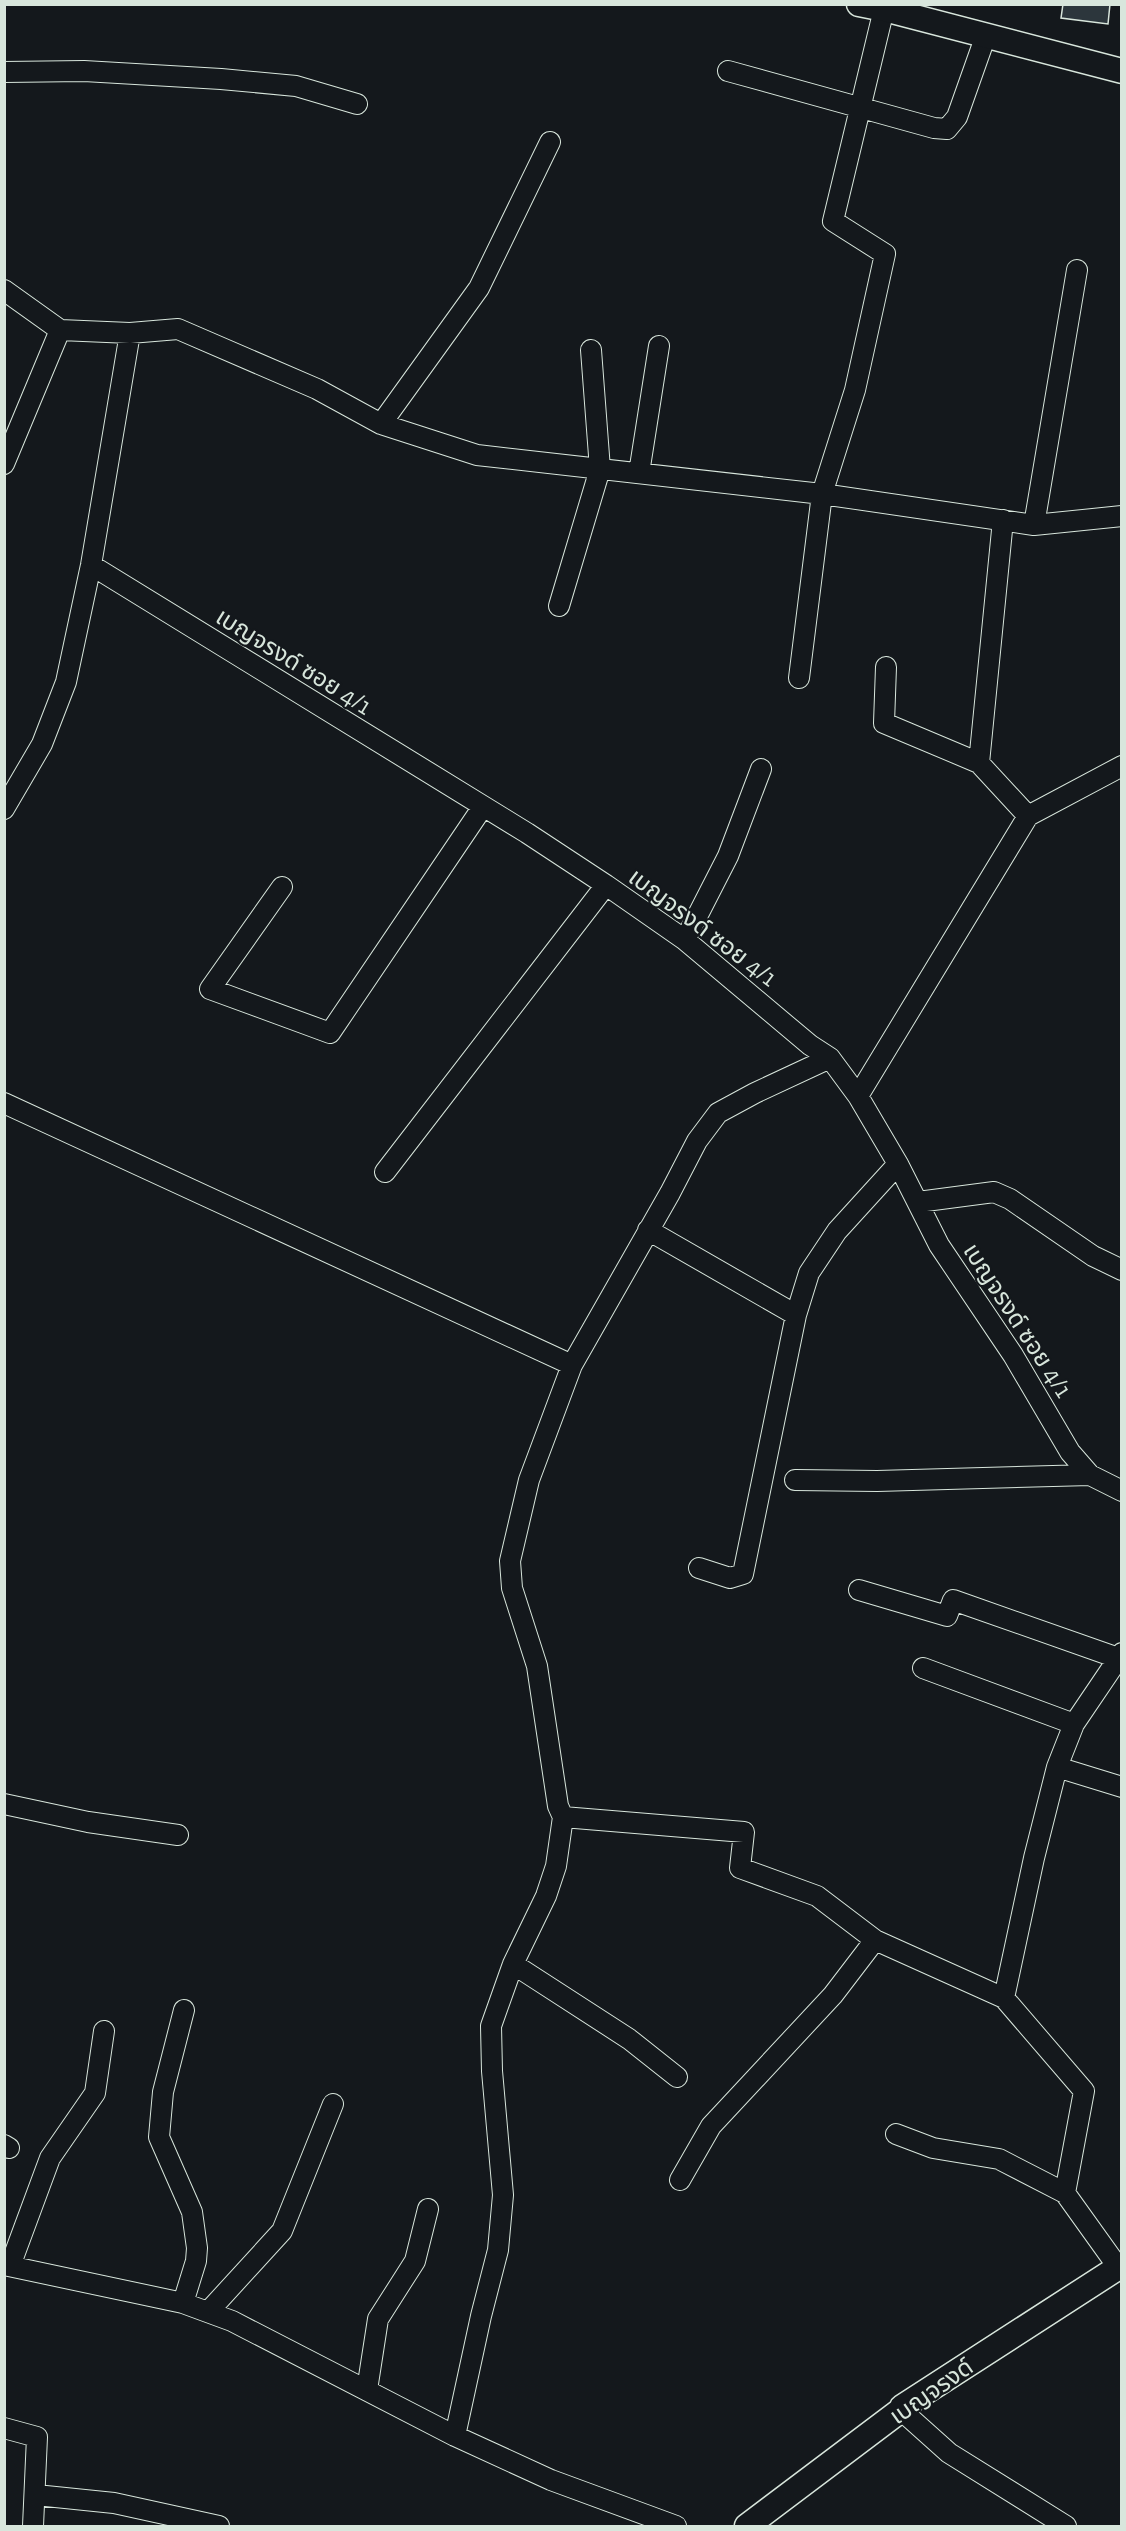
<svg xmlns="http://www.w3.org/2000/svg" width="1126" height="2531" viewBox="0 0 1126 2531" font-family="'Zilla Slab','Noto Sans Thai',serif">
<rect width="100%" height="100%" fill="#14181c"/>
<!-- building -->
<path fill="#2c363c" stroke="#d8e6dc" stroke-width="1.5" d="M1063 4H1110L1108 24 1061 18Z"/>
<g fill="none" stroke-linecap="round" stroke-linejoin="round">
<defs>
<path id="minor" d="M728 71 934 128 947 129 957 117 986 35
M4 72 84 71 221 79 296 86 357 104
M4 290 60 330 130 333 178 329 317 389 381 424 477 455 822 494 1034 525 1122 516
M381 424 479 288 550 142
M4 464 60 330
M639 473 659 346
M1034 525 1077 270
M91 565 527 833 606 885 685 940 810 1045 830 1058 858 1096 898 1164 939 1245 1013 1355 1070 1452 1090 1475 1122 1491
M559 606 600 469 591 350
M886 667 884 723 979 763 1028 816
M799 678 822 494 855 390 885 254 833 221 884 9
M979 763 1003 520
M4 809 42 744 66 682 91 565 130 333
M282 887 210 989 330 1033 482 808
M685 940 728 856 761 769
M858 1096 1028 816 1122 766
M4 1103 572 1365
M385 1172 606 885
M918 1202 994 1192 1010 1199 1093 1256 1122 1270
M648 1230 796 1315
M795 1480 877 1481 1090 1475
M699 1568 730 1578 743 1574 796 1315 809 1273 837 1231 898 1164
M859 1590 947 1616 953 1600 1118 1658
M923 1668 1074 1724
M1057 1767 1122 1787
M4 1804 88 1822 178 1835
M563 1817 744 1832 740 1868 817 1896 875 1940 1004 1998
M513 1964 629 2039 677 2077
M896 2134 933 2148 999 2159 1065 2193
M4 2145 9 2148
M680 2180 711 2126 833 1995 875 1940
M4 2265 183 2303 232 2321 455 2436 551 2480 676 2526
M10 2266 50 2158 95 2093 104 2031
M1118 2267 1065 2193 1084 2091 1004 1998 1034 1858 1057 1767 1074 1724 1122 1653
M183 2303 196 2261 197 2248 192 2212 159 2137 163 2092 184 2010
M208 2312 282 2231 333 2104
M367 2390 378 2319 415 2261 428 2209
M901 2410 949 2453 1066 2526
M4 2428 37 2437 33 2526
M455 2436 481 2316 498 2250 503 2195 492 2071 491 2026 513 1964 546 1896 556 1866 563 1817 558 1806 537 1666 512 1588 510 1561 529 1480 572 1365 670 1193 697 1141 718 1113 755 1093 830 1058
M36 2495 114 2503 219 2526"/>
<path id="tertiary" d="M859 4 884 9 1122 71
M747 2526 901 2410 902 2407 1122 2265"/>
</defs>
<!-- minor casing -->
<use href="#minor" stroke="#d8e6dc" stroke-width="22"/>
<!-- tertiary casing -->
<use href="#tertiary" stroke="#d8e6dc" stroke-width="27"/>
<!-- minor -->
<use href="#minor" stroke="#14181c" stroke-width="20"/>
<!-- tertiary -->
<use href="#tertiary" stroke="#14181c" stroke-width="24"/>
</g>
<g text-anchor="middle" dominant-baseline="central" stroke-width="4.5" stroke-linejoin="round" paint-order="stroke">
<!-- street labels -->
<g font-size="24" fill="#d8e6dc" stroke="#14181c">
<text transform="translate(294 661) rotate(32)">เบญจรงด์ ซอย 4/1</text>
<text transform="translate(703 927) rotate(37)">เบญจรงด์ ซอย 4/1</text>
<text transform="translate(1018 1320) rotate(57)">เบญจรงด์ ซอย 4/1</text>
<text transform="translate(931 2391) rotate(-35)">เบญจรงด์</text>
</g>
</g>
<!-- border -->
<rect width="1126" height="2531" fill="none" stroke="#d8e6dc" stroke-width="12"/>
</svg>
